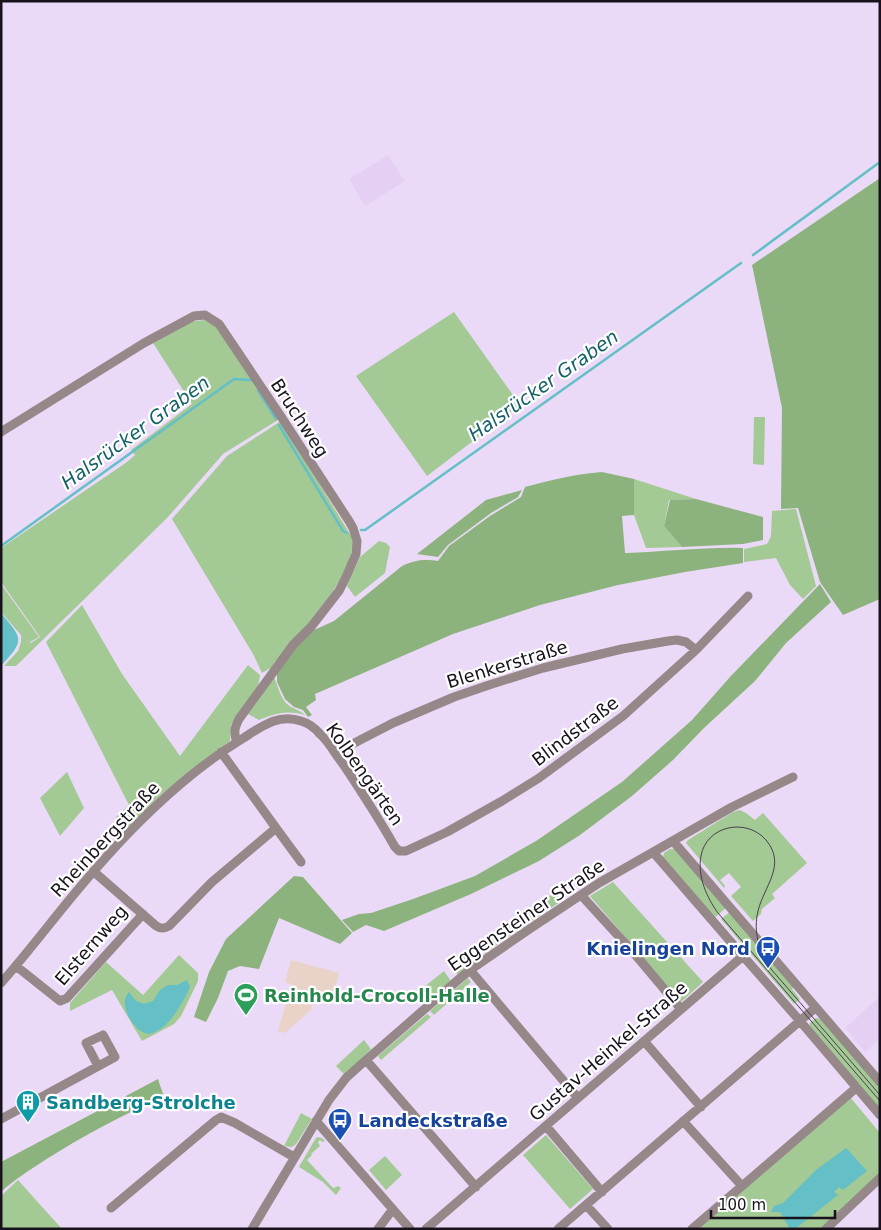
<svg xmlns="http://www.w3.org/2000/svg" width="881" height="1230" viewBox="0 0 881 1230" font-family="'DejaVu Sans',sans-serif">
<rect width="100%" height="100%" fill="#ebdaf7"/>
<!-- built -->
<path fill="#e5d0f4" d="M388 155 405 181 365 206 349 179Z
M880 996V1039L865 1052 845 1028Z"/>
<!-- education -->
<path fill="#e9d2c7" d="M291 960 339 973 334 993 328 997 315 994 311 1010 285 1033 278 1031 291 984 285 982Z"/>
<!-- green -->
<path fill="#a3c994" d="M454 312 520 405 427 476 356 376Z
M204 320 216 326 278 416V420L223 454 168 517 16 666H4L18 651 21 642V635L1 612V584L39 637 30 642 22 637 31 643 40 637 1 582V548L127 462 135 455 131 450 192 404 153 343 189 322Z
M754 417H765L764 465 753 464Z
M281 421 353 539 350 562 331 595 278 662 275 661 272 667 262 673 253 654 172 519 227 456Z
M634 479 696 499 669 500 664 526 682 547 646 548 634 515Z
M796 509 816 586 803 599 790 585 776 558 744 562V549L767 544 771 536 772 511Z
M379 541 386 543 390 547 385 573 355 597 347 586 360 557Z
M82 605 122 674 180 756 248 665 260 675 258 688 236 716 231 725 230 741 162 794 126 830 116 817 129 805 46 642Z
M274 677C278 686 280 697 287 704 293 709 300 710 305 715 286 710 277 713 259 720L248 714Z
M67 772 84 808 60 836 40 798Z
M740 810 746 813 755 820 763 813 807 863 772 894 775 898 762 909 761 914 753 921 731 896 741 887 729 873 720 880 725 886 724 888 686 843 688 840 733 812Z
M670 849H674L677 851 726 908 714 918 664 860 663 857 664 853Z
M613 882 703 982 681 1002 590 896Z
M557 891 563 900 508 937 502 928Z
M730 912 794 987 792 989 800 999 794 1004 721 919Z
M497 931 504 939 485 954 478 945Z
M469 952 477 960 458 975 450 966Z
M179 955 198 973V981L181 1016 174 1024 142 1041 112 990 70 1011V1003L106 962 143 995Z
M444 971 451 981 432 996 424 987Z
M468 978 471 982 434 1015 430 1011Z
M427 1014 431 1017 381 1060 378 1056Z
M816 1018 822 1019 880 1086V1109L810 1026V1023Z
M364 1040 371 1049 345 1075 336 1066Z
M850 1097 880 1133V1174L822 1229H698Z
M301 1113 312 1119 296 1144 292 1147 284 1146Z
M546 1135 593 1189 570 1209 523 1155Z
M317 1137 322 1138 325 1141 322 1142 320 1140 318 1142 320 1146 311 1154 312 1155 307 1160 332 1187 334 1188 338 1186 341 1188 336 1195 323 1182 299 1167 314 1141Z
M385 1156 402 1175 386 1190 369 1170Z
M18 1180 62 1229H1V1196Z"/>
<!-- forest -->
<path fill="#8cb37d" d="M880 178V599L843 615 820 582 798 508 781 509 782 408 752 265Z
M602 472 634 479V515L622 516 625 553C664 552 703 547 743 548V563L685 572 618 585 540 605 453 634 315 694 316 700 306 707 312 715 308 717 303 710 294 707 285 699 277 682V673L298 645 314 630 334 621 402 566C415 560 424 559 438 561L449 546 490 516 521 497 525 487C551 480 575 474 602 472Z
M522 490 518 497 491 513 448 545 438 557 417 554 486 500Z
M696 499 763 517V540L743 544 682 547 664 526 670 500Z
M820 584 831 602 786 643 755 681 704 728 673 760 632 796 580 835 539 861 471 894 384 931 366 925 353 932 342 920 359 914 371 913 413 899 475 876 536 841 622 782 692 720 730 677Z
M294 876 303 877 352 933 340 944 279 918 259 969 240 966 228 971 218 998 206 1022 194 1017 209 972 226 939Z
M158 1079 164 1097C122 1115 83 1136 45 1160 30 1170 15 1179 1 1192V1162Z"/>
<!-- water -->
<path fill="#64bfc6" d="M1 613C24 640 24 640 1 666Z
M187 980 190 987C183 1003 167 1032 148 1034 144 1033 140 1031 137 1028 129 1020 119 1002 129 992L136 1001 144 1004 153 1001 160 990 168 985H177Z
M846 1148 867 1171 843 1190 839 1187 834 1192 838 1195 795 1229H790L780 1212H771L774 1206 783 1203 816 1170Z"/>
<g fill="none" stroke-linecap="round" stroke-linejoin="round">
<!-- stream -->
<path stroke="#64bfc6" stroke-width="2.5" d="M753 255 880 162
M258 390 276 419
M279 425 343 531 347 533
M361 530H365L741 263
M1 546 234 379 252 380 253 381"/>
<!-- street -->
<path stroke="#968789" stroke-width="9" d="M1 432 144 343 194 316 205 315 219 324 282 418 349 521 353 528 357 541 356 554 347 575 339 591 311 627 293 645 239 719C235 727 233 732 237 742
M335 753 393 723 454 697 489 685 543 668 622 649 668 641 677 640 686 642 696 650
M276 828 301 862
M673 841 880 1082
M653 852 743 956 800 1021 880 1115
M93 871 155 925C160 929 164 929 169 926L212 882 276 828 221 752
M581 895 633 952 681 1009
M16 966 60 1001 67 998 143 914
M470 970 578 1098
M1 983C33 947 61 908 93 872 137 821 185 774 242 739 261 727 278 713 301 721 308 723 315 728 320 734 329 742 335 754 343 764 361 791 379 819 395 847L399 851H406L447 832 502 801 539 778 623 716 696 650 748 596
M644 1041 701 1107
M366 1060 476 1187
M1 1119 115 1057 103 1035 86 1043 98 1066
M316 1121 410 1229
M683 1121 742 1186
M546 1126 602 1192
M586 1205 608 1229
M111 1208 216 1120 221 1117 235 1123 294 1157
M252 1229 329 1100 346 1078 366 1060 458 980 470 970 531 928 599 883 732 807 793 777
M378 1229 393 1209
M426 1229 743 956
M558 1229 815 1008
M692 1229 856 1088
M826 1229 880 1178"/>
<!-- tram -->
<path stroke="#48404e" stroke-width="1" d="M880 1095 771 969C759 951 753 932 758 911 764 886 787 865 766 840 746 817 706 826 701 856 697 876 707 898 718 913L880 1101"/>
</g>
<!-- icons -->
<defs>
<symbol id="bus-pin" viewBox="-11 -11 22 30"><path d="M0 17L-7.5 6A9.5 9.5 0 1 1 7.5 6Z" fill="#1a4fb4" stroke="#fff"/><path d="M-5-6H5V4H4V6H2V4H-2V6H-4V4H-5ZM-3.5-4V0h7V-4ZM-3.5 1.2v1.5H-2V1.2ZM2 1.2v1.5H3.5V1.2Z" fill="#fff"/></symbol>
<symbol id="stadium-pin" viewBox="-11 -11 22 30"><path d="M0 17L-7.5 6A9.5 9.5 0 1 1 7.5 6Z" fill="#2e9e5b" stroke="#fff"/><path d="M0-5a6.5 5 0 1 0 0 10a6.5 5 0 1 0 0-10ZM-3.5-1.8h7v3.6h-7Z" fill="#fff"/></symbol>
<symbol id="building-pin" viewBox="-11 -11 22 30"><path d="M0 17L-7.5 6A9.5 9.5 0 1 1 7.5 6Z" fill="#0f9aa8" stroke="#fff"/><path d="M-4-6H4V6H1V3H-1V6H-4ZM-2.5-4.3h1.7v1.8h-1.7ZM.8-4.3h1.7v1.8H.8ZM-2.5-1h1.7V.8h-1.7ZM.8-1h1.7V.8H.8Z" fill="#fff"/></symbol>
</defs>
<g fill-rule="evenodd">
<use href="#bus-pin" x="754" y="934" width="28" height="38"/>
<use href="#stadium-pin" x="232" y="981" width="28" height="38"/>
<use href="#building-pin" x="14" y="1088" width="28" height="38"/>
<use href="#bus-pin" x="326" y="1106" width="28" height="38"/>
</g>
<g text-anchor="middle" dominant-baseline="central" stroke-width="4.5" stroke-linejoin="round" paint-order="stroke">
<!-- street labels -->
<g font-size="18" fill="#18121c" stroke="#fff">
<text transform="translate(300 418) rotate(57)">Bruchweg</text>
<text transform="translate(507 664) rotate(-17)">Blenkerstraße</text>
<text transform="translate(575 731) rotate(-37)">Blindstraße</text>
<text transform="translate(365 774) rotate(55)">Kolbengärten</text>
<text transform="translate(105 839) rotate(-47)">Rheinbergstraße</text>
<text transform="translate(526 915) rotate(-34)">Eggensteiner Straße</text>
<text transform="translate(91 945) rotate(-49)">Elsternweg</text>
<text transform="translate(608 1051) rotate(-41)">Gustav-Heinkel-Straße</text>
</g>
<!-- transit labels -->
<g font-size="18" font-weight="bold" fill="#164399" stroke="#fff" text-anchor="end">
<text x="750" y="948">Knielingen Nord</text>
<text x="358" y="1120" text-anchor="start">Landeckstraße</text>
</g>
<!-- leisure labels -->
<g font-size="18" font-weight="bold" fill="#27864d" stroke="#fff" text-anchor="start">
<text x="264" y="995">Reinhold-Crocoll-Halle</text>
</g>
<!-- culture labels -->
<g font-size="18" font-weight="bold" fill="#0d838f" stroke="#fff" text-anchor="start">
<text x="46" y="1102">Sandberg-Strolche</text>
</g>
<!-- water labels -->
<g font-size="19" font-style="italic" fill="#146166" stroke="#fff">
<text transform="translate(543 385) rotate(-35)">Halsrücker Graben</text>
<text transform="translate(135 432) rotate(-36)">Halsrücker Graben</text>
</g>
</g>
<!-- border -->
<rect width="881" height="1230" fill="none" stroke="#18121c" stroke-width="5"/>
<!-- scale -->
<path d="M711 1210v8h124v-8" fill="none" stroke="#18121c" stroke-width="2.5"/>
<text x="718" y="1210" font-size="15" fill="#18121c" stroke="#ffffff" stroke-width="4" paint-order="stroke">100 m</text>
</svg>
